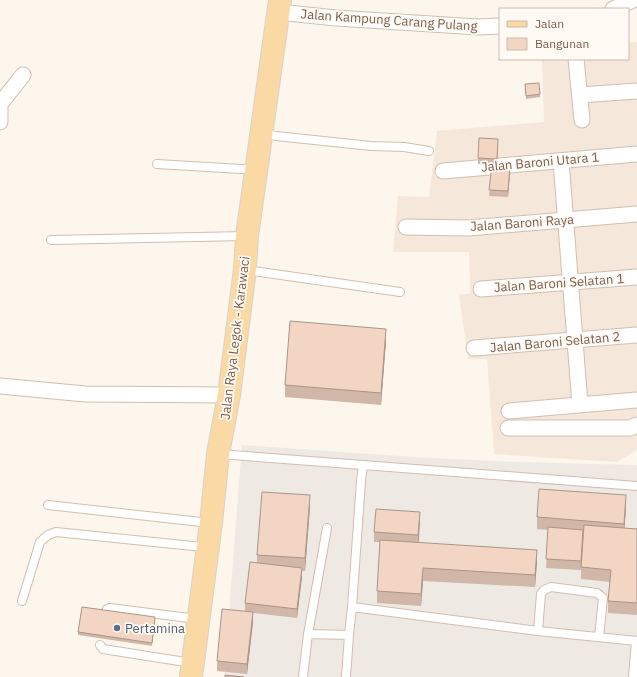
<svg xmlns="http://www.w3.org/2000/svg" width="637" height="677" viewBox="0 0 637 677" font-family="'IBM Plex Sans',sans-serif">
<rect width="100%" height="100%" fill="#fdf6ec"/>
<!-- residential -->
<path fill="#f5e8da" d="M637 42V450L617 462 494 454 487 359H468L459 294H470L469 252H393L398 196 429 197 437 131 544 122 542 59H628V43Z"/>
<!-- industrial -->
<path fill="#efe9e4" d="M242 445 413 457 516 462 637 465V677H224Z"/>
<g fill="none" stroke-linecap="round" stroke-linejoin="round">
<defs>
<path id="lane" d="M263 133 276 136 371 146 404 147 429 151
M157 164 241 169H255
M51 240 246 236
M246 270 400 292
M219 454 363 465 361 481 352 607 538 631 637 641
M363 465 637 486
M48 505 210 523
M22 601 40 542 48 535 56 532 193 546 207 547
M107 609 110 608 197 619
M538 631 541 594 544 590 551 587 597 593 603 598 599 637
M308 634 349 635
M100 645 103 649 192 663
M303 677 308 634 327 528
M346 677 349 635 352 607
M633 677 636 641"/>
<path id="street" d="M613 9 633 0
M278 12 336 18 478 27 500 26
M576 59 582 120
M580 95 637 91
M0 104 23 75
M0 122V104
M561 161 580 405
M443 171 637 154
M406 227 468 228 637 214
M481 289 637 277
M474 348 637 335
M0 386 85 394 229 395
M509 411 637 400
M508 428H630L637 425"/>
<path id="primary" d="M191 677 211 523 218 454 229 395 245 269 247 236 280 0"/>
</defs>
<!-- lane casing -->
<use href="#lane" stroke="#d1beb0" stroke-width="10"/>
<!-- street casing -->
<use href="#street" stroke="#d1beb0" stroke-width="17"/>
<!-- primary casing -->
<use href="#primary" stroke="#dad1cd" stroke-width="24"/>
<!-- lane -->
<use href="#lane" stroke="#fff" stroke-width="8"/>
<!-- street -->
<use href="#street" stroke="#fff" stroke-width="15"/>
<!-- primary -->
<use href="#primary" stroke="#fbd9a5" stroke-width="22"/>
</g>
<!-- wall -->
<path fill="#d1b7a8" d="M525 84 540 94V97L526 99Z
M498 146 497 165 510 172 508 197 489 196 492 165 478 164V158Z
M386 341 381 405 285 397V385Z
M310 507 305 571H302V577L297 618 253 613V622L247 674 217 671V661L245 611V603L257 563V555Z
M626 508 624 528 637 529V615L608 613V601L610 582 581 579V570L546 568 548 530 537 529V517Z
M420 521 419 543 537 562 535 587 423 581 421 606 377 603V591L380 542H374V532Z
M155 621 152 646 78 635V632Z"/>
<!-- shaded-wall -->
<path fill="#aa9588" d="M510 166V172L508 197V191Z
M386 329V341L381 405V393Z
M310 495V507L305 571V558Z
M626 495V508L624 536V524Z
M420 512V521L418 545V535Z
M537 550V562L535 587V575Z
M302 568V577L297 618V609Z
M423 568V581L421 606V594Z
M253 612V622L247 674V664Z"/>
<!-- building -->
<path fill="#f3d5c3" stroke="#aa9588" d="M539 83 540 94 526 96 525 84Z
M479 138 498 139 497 159 478 158Z
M492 165 510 166 508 191 489 190Z
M290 321 386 329 381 393 285 385Z
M539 489 626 495 624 524 537 517Z
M262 492 310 495 305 558 257 555Z
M376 509 420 512 418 535 374 532Z
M584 525 637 529V603L608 601 611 570 581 567Z
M548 527 583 530 581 561 546 559Z
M380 540 537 550 535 575 423 568 421 594 377 591Z
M250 562 302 568 297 609 245 603Z
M82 607 155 617 152 643 78 632Z
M222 609 253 612 247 664 217 661Z
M225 675 244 677H225Z"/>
<!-- markers -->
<circle fill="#5c6f8a" stroke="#fffaf3" stroke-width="1.5" cx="117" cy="628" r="4"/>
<g text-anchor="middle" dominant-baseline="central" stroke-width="3.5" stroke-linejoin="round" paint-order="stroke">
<!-- street labels -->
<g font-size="13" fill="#7a5c4d" stroke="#fffaf3">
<text transform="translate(389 20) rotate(4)">Jalan Kampung Carang Pulang</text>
<text transform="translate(540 162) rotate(-5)">Jalan Baroni Utara 1</text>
<text transform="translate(522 223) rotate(-4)">Jalan Baroni Raya</text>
<text transform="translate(559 283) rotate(-4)">Jalan Baroni Selatan 1</text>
<text transform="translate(235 338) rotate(-83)">Jalan Raya Legok - Karawaci</text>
<text transform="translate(555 342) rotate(-5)">Jalan Baroni Selatan 2</text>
</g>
<!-- service labels -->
<g font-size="13" fill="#4e5e75" stroke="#fffaf3" text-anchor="start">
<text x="125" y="628">Pertamina</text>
</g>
</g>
<!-- legend -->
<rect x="499" y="8" width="130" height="52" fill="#fffaf3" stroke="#cabbb1"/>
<rect x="507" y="21" width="20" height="6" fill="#fbd9a5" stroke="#cabbb1"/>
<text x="535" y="28" font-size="12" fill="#7a5c4d">Jalan</text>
<rect x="507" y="38" width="20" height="12" fill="#f3d5c3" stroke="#cabbb1"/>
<text x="535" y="48" font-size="12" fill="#7a5c4d">Bangunan</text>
</svg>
